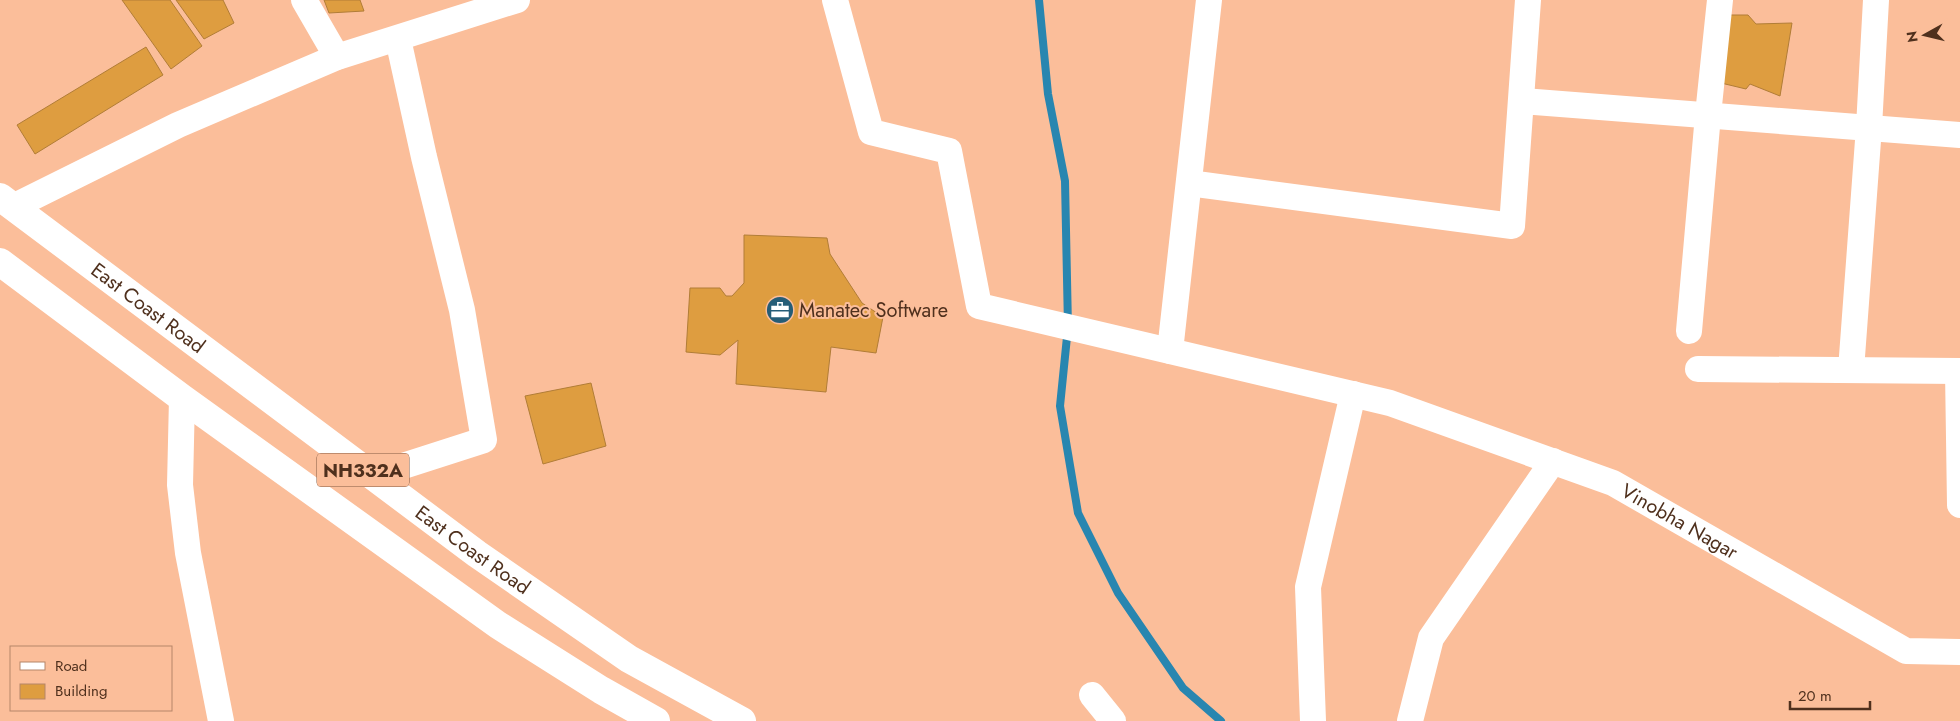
<svg xmlns="http://www.w3.org/2000/svg" width="1960" height="721" viewBox="0 0 1960 721" font-family="Jost,sans-serif">
<rect width="100%" height="100%" fill="#fbbe9a"/>
<g fill="none" stroke-linecap="round" stroke-linejoin="round">
<!-- stream -->
<path stroke="#2886b0" stroke-width="8" d="M1039 0 1048 94 1065 181 1068 327 1060 406 1078 513 1118 593 1183 688 1221 721"/>
</g>
<!-- building -->
<path fill="#de9d40" stroke="#b17d37" d="M122 0H170L202 46 171 69Z
M176 0H223L234 23 204 39Z
M324 0H360L364 11 329 13Z
M1722 15H1748L1756 24 1792 23 1780 96 1750 84 1746 89 1721 83Z
M146 47 163 75 35 154 17 125Z
M744 235 827 238 830 254 862 303 883 317 876 353 831 347 826 392 736 384 738 340 720 355 686 352 690 288H720L726 296H732L744 283Z
M591 383 606 446 543 464 525 396Z"/>
<g fill="none" stroke-linecap="round" stroke-linejoin="round">
<!-- street -->
<g stroke="#fff" stroke-width="26">
<path d="M304 0 337 57"/>
<path id="s1" d="M835 0 871 132 949 151 979 306 1390 403 1613 483 1906 651 1960 652"/>
<path d="M1522 101 1960 135"/>
<path d="M1189 183 1512 226 1528 0"/>
<path d="M13 207 178 125 337 57 517 0"/>
<path d="M1689 331 1708 115 1720 0"/>
<path d="M1170 351 1209 0"/>
<path d="M1698 369 1960 371"/>
<path d="M1851 370 1869 127 1876 0"/>
<path d="M1958 371 1960 505"/>
<path d="M182 398 180 485 188 553 221 721"/>
<path d="M372 476 484 440 462 310 424 157 398 39"/>
<path d="M1092 695 1113 721"/>
<path d="M1313 721 1308 587 1353 394"/>
<path d="M1410 721 1431 638 1553 461"/>
</g>
<!-- highway -->
<g stroke="#fff" stroke-width="28">
<path id="s2" d="M0 197 477 554 629 659 742 721"/>
<path d="M0 262 182 398 498 625 601 690 656 721"/>
</g>
</g>
<!-- icons -->
<defs>
<symbol id="office-disc" viewBox="-11 -11 22 22"><circle r="9.5" fill="#255d77" stroke="#fbbe9a"/><path d="M-6-3h4V-5.5h4V-3h4V5H-6ZM-1-4.5V-3h2v-1.5ZM-6 0V1H6V0Z" fill="#fff"/></symbol>
</defs>
<g fill-rule="evenodd">
<use href="#office-disc" x="764" y="294" width="32" height="32"/>
</g>
<g text-anchor="middle" dominant-baseline="central" stroke-width="4" stroke-linejoin="round" paint-order="stroke">
<!-- shield labels -->
<rect fill="#fbbe9a" stroke="#835b42" stroke-width="1" x="317" y="453.5" width="92" height="33" rx="4"/>
<g font-size="19" font-weight="bold" fill="#4f301d">
<text x="363" y="470">NH332A</text>
</g>
<!-- street labels -->
<g font-size="20" fill="#4f301d" stroke="#fbbe9a">
<text stroke="none"><textPath href="#s2" startOffset="185">East Coast Road</textPath></text>
<text stroke="none"><textPath href="#s1" startOffset="1111">Vinobha Nagar</textPath></text>
<text stroke="none"><textPath href="#s2" startOffset="590">East Coast Road</textPath></text>
</g>
<!-- poi labels -->
<g font-size="20" fill="#4f301d" stroke="#fbbe9a" text-anchor="start">
<text x="799" y="310">Manatec Software</text>
</g>
</g>
<!-- legend -->
<rect x="10" y="646" width="162" height="65" fill="#fbbe9a" stroke="#b68568"/>
<rect x="20" y="662" width="25" height="8" fill="#ffffff" stroke="#b68568"/>
<text x="55" y="671" font-size="15" fill="#4f301d">Road</text>
<rect x="20" y="684" width="25" height="15" fill="#de9d40" stroke="#b68568"/>
<text x="55" y="696" font-size="15" fill="#4f301d">Building</text>
<!-- north arrow -->
<g transform="translate(1925 35) rotate(262)" stroke="#fbbe9a" stroke-width="4" paint-order="stroke">
<path d="M0-4L9 19L0 12L-9 19Z" fill="#4f301d"/>
<text y="-8" font-size="14" font-weight="bold" text-anchor="middle" fill="#4f301d">N</text>
</g>
<!-- scale -->
<path d="M1790 701v8h80v-8" fill="none" stroke="#4f301d" stroke-width="2.5"/>
<text x="1798" y="701" font-size="15" fill="#4f301d" stroke="#fbbe9a" stroke-width="4" paint-order="stroke">20 m</text>
</svg>
